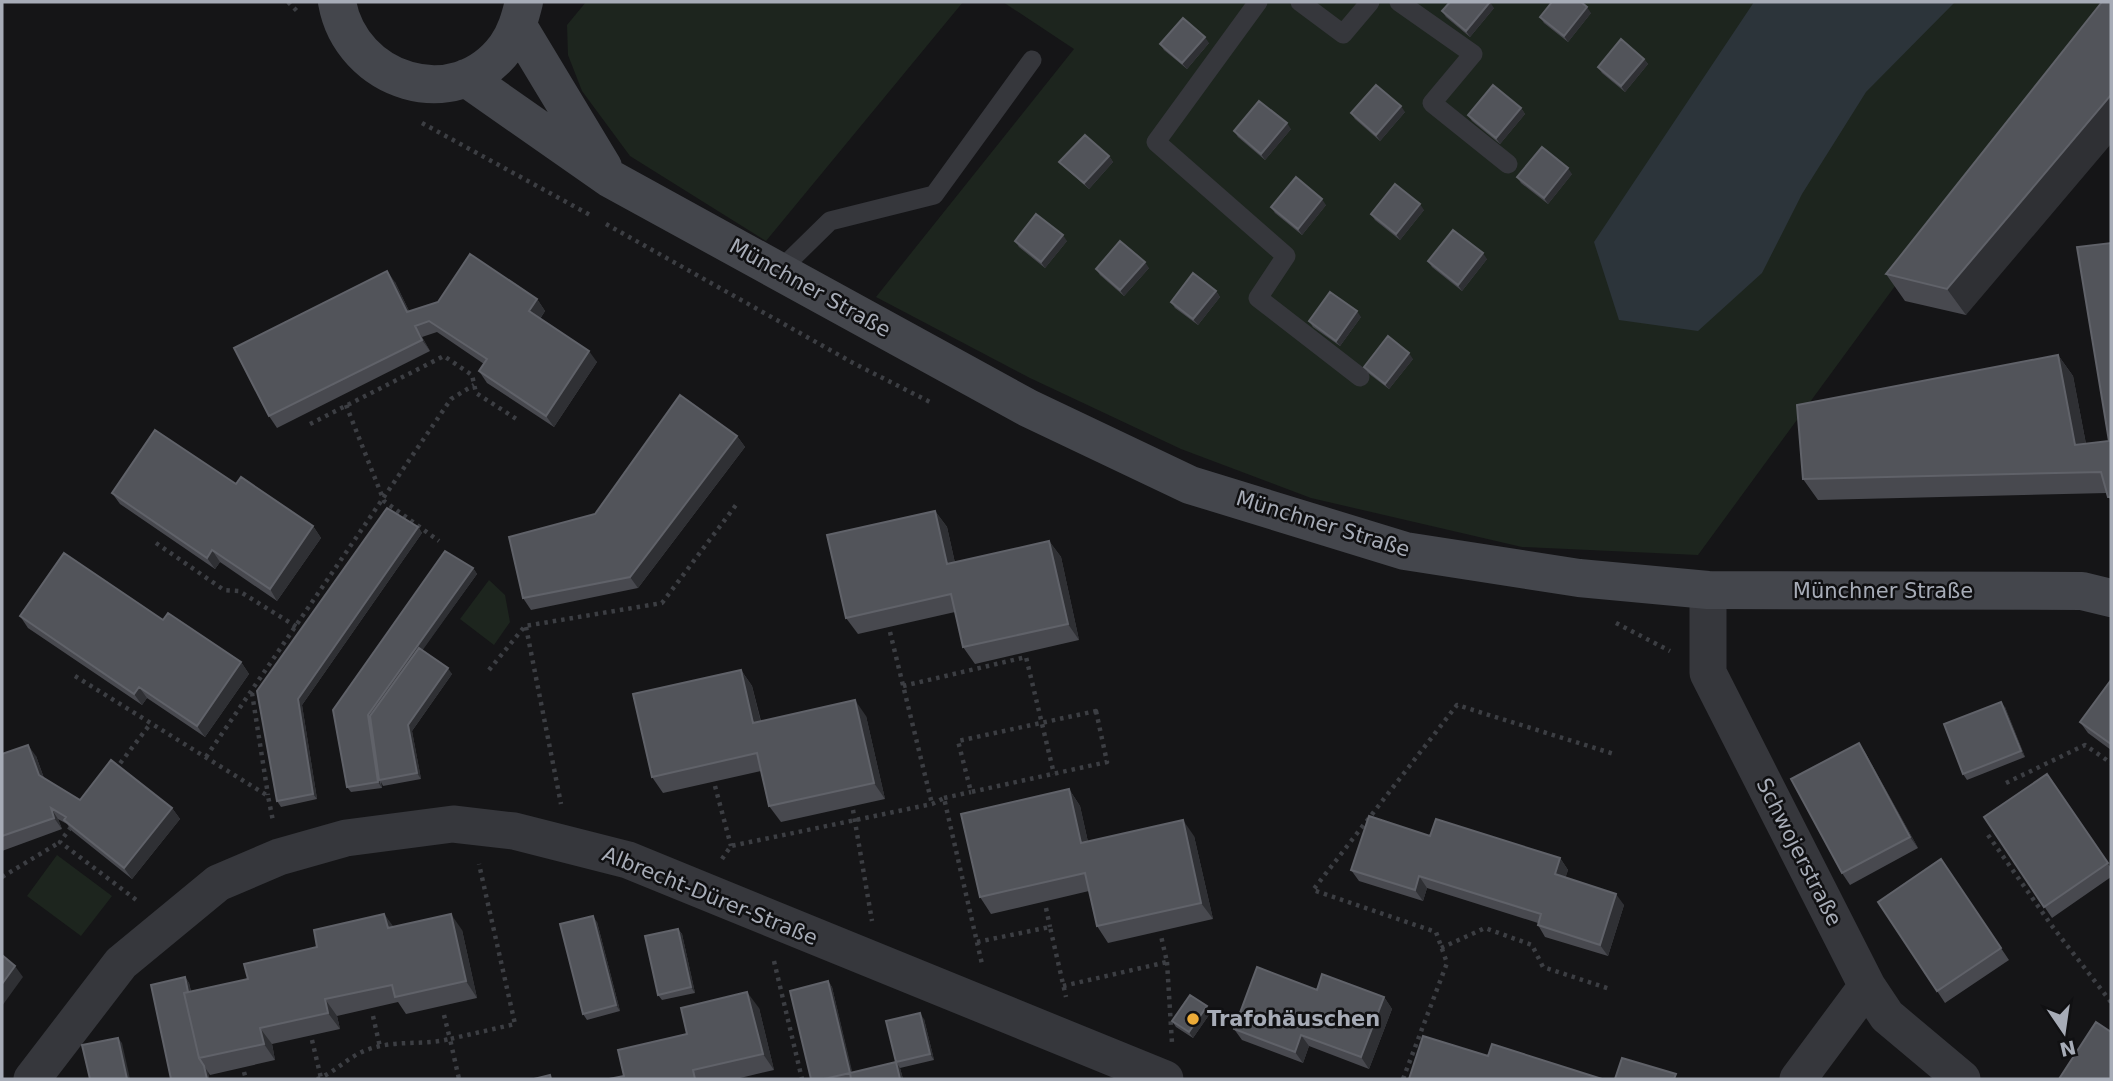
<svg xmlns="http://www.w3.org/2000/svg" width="2113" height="1081" viewBox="0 0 2113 1081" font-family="'DejaVu Sans',sans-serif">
<rect width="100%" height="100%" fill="#151517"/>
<!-- green -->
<path fill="#1d251e" d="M586 2H963L766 241 630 156 582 91 568 55 567 25Z
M1003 2H2103L1698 555 1522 547 1311 498 1181 449 1030 378 876 297 1074 49Z
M489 580 505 595 510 622 494 645 460 619Z
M57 855 112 896 81 936 27 896Z"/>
<!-- water -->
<path fill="#2c343a" d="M1754 2H1955L1866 92 1802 194 1762 273 1698 331 1619 320 1594 242Z"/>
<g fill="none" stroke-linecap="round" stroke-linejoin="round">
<!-- path -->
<path stroke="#3c3e43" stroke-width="4.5" stroke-dasharray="3.5 5" stroke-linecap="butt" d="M288 2 300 14
M422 123 590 215
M606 224 855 364 930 402
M346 405 384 501 439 541
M310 424 444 356 472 375 476 393 518 420
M156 543 224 590 239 591 297 627
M1616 623 1670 651
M526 627 561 804
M890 632 932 804
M489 670 525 626 662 603 736 505
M75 676 268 796 273 821
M903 686 1026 657 1054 774
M252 693 268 795
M1096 711 1107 762 971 792 958 741Z
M206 757 451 399 474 385
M115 770 151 723
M2006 783 2085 745 2111 763
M715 786 731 846
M944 798 971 792
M853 810 872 921
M71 827 60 842 139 902
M1988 835 2052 926 2111 1002
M722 859 731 846 932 804 944 798 982 964
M2 877 60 842
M1046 908 1050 927
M977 942 1050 927 1066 997
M1441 948 1485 928 1532 945 1543 967 1610 989
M774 961 802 1079
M1167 962 1172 1043
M1063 986 1167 962 1161 936
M444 1015 450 1039 515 1024 479 864
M373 1016 380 1047
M312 1040 321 1078
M244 1072 246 1079
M317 1079C334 1073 347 1058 364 1051 392 1039 421 1046 450 1039L459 1079
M1403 1079 1447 963 1436 932 1313 890 1457 705 1614 754"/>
<!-- service -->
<path stroke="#36373c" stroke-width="19" d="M1258 2 1156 142 1286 256 1258 298 1360 377
M1300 2 1343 34 1370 2
M1399 2 1473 54 1432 103 1508 164
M779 271 830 221 934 195 1032 60"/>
<!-- minor -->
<path stroke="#36373c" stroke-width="37" d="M1708 590V673L1867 986 1887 1016 1962 1079
M32 1079 121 963 218 883 279 857 346 838 453 824 514 831 628 860 1165 1079
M1798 1079 1867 986"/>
<!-- secondary -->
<path stroke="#44464c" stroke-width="38" d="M337 2C351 82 455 116 506 47 516 33 520 18 524 2
M518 26 603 167
M466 78 609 178 1028 408 1190 485 1405 551 1579 578 1708 590 2082 591 2111 598"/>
</g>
<!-- wall -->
<path fill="#48494f" d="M2102 2 1966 315 1905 301 1886 274Z
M1494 8 1470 37 1446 17 1442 11Z
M1591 13 1568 42 1544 23 1540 17Z
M1209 43 1187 69 1164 50 1160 44Z
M1644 59 1648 64 1625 92 1602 73 1598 67Z
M1521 108 1525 114 1500 144 1472 121 1468 115Z
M1405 112 1380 141 1355 119 1351 113Z
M1291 129 1265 160 1238 137 1234 131Z
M1109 156 1113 162 1089 189 1064 167 1059 162Z
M1572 174 1548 204 1521 183 1517 177Z
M1326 205 1302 235 1275 213 1271 207Z
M1424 210 1400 240 1375 220 1371 214Z
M1015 241H1067L1045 268 1019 247Z
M2111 243V502L2107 493 1818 500 1803 479 2058 355 2073 376 2086 444 2109 441Z
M1487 259 1462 291 1432 267 1428 261Z
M1149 268 1124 296 1100 275 1096 269Z
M395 282 409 311 537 299 545 311 540 319 597 362 554 427 487 383 479 371 484 364 437 332 422 337 430 351 277 428 269 416Z
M1216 291 1220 297 1198 325 1175 308 1171 302Z
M1361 317 1340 346 1313 327 1309 321Z
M1413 359 1389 389 1368 373 1364 367Z
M737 436 745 447 638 588 531 610 523 598 595 514Z
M236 484 313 526 321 538 277 601 220 562 215 569 120 504 112 493Z
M935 511 947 527 955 563 1049 541 1061 557 1079 640 975 664 963 647 955 612 858 634 846 618Z
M418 527 422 533 302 705 317 799 281 807 277 801 257 691Z
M473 568 477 574 422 650 452 674 412 731 421 779 383 786 381 782 382 788 351 792 347 787 333 710Z
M20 616 163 620 241 662 249 674 205 737 147 698 142 705 28 628Z
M741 670 752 686 761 721 866 716 885 799 781 822 769 806 761 771 663 793 652 777Z
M2111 680V750L2088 733 2080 722Z
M2005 707 2025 757 1967 780 1963 774Z
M1859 743 1866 754 1918 848 1850 885 1842 873Z
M2 754 36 756 44 778 80 800 172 808 180 819 132 879 72 831 67 824 58 819 62 829 2 851Z
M2047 774 2111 868V877L2052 918 1984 817Z
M1069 789 1080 806 1088 842 1194 836 1213 919 1108 943 1097 926 1089 891 991 914 980 897Z
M1430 836 1560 858 1568 870 1565 878 1624 905 1608 956 1545 937 1538 925V923L1427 888 1423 901 1359 881 1351 870Z
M1941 859 2009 960 1945 1003 1878 902Z
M384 914 393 927 462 930 477 998 406 1014 398 1002 337 1016 340 1029 272 1044 275 1060 210 1075 208 1072 209 1079H171L185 977 189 983 191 991 248 979 317 947Z
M597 922 620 1011 587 1020 583 1014Z
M678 929 682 934 695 993 662 1000 658 995Z
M828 981 832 987 852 1073 896 1062 924 1019 934 1060 900 1068 903 1079H811Z
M1317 990 1384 997 1392 1009 1369 1069 1309 1046 1303 1063 1242 1040 1234 1029Z
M759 1008 774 1070 736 1079H609L624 1076 687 1034Z
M1211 1012 1193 1038 1176 1027 1172 1021Z"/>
<!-- shaded-wall -->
<path fill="#2f3034" d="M1490 2 1494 8 1470 37 1466 31Z
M1587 7 1591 13 1568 42 1564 36Z
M1205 37 1209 43 1187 69 1182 63Z
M1644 59 1648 64 1625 92 1621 86Z
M2111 95V144L1966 315 1947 289Z
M1401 106 1405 112 1380 141 1376 135Z
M1521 108 1525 114 1500 144 1496 138Z
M1287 123 1291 129 1265 160 1261 154Z
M1109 156 1113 162 1089 189 1084 183Z
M1568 168 1572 174 1548 204 1544 198Z
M1322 199 1326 205 1302 235 1298 229Z
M1420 204 1424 210 1400 240 1396 234Z
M1063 235 1067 241 1045 268 1041 262Z
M1483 253 1487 259 1462 291 1458 285Z
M1145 262 1149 268 1124 296 1120 290Z
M387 271 395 282 415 323 407 312Z
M1216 291 1220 297 1198 325 1193 319Z
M537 299 545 311 537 323 529 311Z
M1357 311 1361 317 1340 346 1336 341Z
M415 326 422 337 430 351 422 340Z
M589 351 597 362 554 427 546 416Z
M1409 353 1413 359 1389 389 1385 384Z
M2058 355 2073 376 2090 465 2075 445Z
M737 436 745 447 638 588 630 577Z
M935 511 947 527 959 581 947 564Z
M313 526 321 538 277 601 270 589Z
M418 527 422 533 302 705 317 799 313 794 298 699Z
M1049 541 1061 557 1079 640 1068 624Z
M212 550 220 562 215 569 207 558Z
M473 568 477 574 372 721 379 780 382 788 378 782 368 715Z
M241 662 249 674 205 737 197 726Z
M448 668 452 674 412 731 421 779 417 773 408 725Z
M741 670 752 686 765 739 753 723Z
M139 687 147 698 142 705 134 694Z
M855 700 866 716 885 799 874 783Z
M2001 702 2005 707 2025 757 2021 751Z
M1859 743 1866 754 1918 848 1910 837Z
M28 745 36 756 47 787 39 775Z
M1069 789 1080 806 1092 860 1081 843Z
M51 808 58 819 62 829 54 818Z
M172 808 180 819 132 879 124 868Z
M1183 820 1194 836 1213 919 1201 903Z
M1560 858 1568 870 1563 886 1555 874Z
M1419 876 1427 888 1423 901 1415 890Z
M1616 894 1624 905 1608 956 1600 945Z
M384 914 396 930 388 928Z
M451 914 462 930 477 998 466 981Z
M593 916 597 922 620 1011 616 1005Z
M678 929 682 934 695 993 691 987Z
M15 966 23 977 2 1006V984Z
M185 977 189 983 205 1057Z
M828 981 832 987 854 1079 850 1073Z
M747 992 759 1008 774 1070 763 1054Z
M1384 997 1392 1009 1369 1069 1361 1057Z
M325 999 337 1016 340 1029 328 1013Z
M1207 1006 1211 1012 1193 1038 1189 1032Z
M920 1013 924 1019 934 1060 930 1054Z
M260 1028 272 1044 275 1060 264 1044Z
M1301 1035 1309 1046 1303 1063 1295 1052Z
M118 1038 122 1043 130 1079H127Z
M896 1062 900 1068 903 1079H900Z
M204 1066 208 1072 209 1079H207Z"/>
<!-- building -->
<path fill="#52545a" stroke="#606269" stroke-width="2" d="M1450 2H1490L1466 31 1442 11Z
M1552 2H1581L1587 7 1564 36 1540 17Z
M2102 2H2111V95L1947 289 1886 274Z
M1183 18 1205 37 1182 63 1160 44Z
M1621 39 1644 59 1621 86 1598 67Z
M1376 85 1401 106 1376 135 1351 113Z
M1493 85 1521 108 1496 138 1468 115Z
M1259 101 1287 123 1261 154 1234 131Z
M1085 135 1109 156 1084 183 1059 162Z
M1542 147 1568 168 1544 198 1517 177Z
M1296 177 1322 199 1298 229 1271 207Z
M1395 184 1420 204 1396 234 1371 214Z
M1036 214 1063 235 1041 262 1015 241Z
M1453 230 1483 253 1458 285 1428 261Z
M1120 241 1145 262 1120 290 1096 269Z
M2111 243V497H2108L2101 472 1803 479 1797 405 2058 355 2075 445 2109 441 2077 247Z
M470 254 537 299 529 311 589 351 546 416 479 371 487 359 429 321 415 326 422 340 269 416 234 348 387 271 407 312 438 302Z
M1193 273 1216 291 1193 319 1171 302Z
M1330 292 1357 311 1336 341 1309 321Z
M1388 336 1409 353 1385 384 1364 367Z
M680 395 737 436 630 577 523 598 509 537 595 514Z
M155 430 236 484 241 477 313 526 270 589 212 550 207 558 112 493Z
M387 508 418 527 298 699 313 794 277 801 257 691Z
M935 511 947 564 1049 541 1068 624 963 647 951 594 846 618 827 535Z
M445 551 473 568 368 715 378 782 347 787 333 710Z
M64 553 163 620 168 613 241 662 197 726 139 687 134 694 20 616Z
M419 648 448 668 408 725 417 773 379 780 370 716Z
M741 670 753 723 855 700 874 783 769 806 757 753 652 777 633 694Z
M2111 680V744L2080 722Z
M2001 702 2021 751 1963 774 1944 724Z
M1859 743 1910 837 1842 873 1791 779Z
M28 745 39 775 80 800 111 760 172 808 124 868 64 820 66 817 51 808 54 818 2 836V754Z
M2047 774 2108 863 2044 907 1984 817Z
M1069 789 1081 843 1183 820 1201 903 1097 926 1085 873 980 897 961 814Z
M1369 816 1430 836 1436 819 1560 858 1555 874 1616 894 1600 945 1538 925 1541 914 1419 876 1415 890 1351 870Z
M1941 859 2001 948 1937 991 1878 902Z
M384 914 388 928 451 914 466 981 395 997 392 985 325 999 328 1013 260 1028 264 1044 199 1058 184 993 248 979 244 964 317 947 314 930Z
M593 916 616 1005 583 1014 560 924Z
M678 929 691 987 658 995 645 936Z
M2 955 15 966 2 984Z
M1257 967 1317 990 1322 974 1384 997 1361 1057 1301 1035 1295 1052 1234 1029Z
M185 977 188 992 184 993 199 1058 204 1066 207 1079H171L151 985Z
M828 981 850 1073 824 1079H811L790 991Z
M747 992 763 1054 693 1070 695 1079H609L624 1076 618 1050 687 1034 681 1008Z
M1190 995 1207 1006 1189 1032 1172 1021Z
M920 1013 930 1054 896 1062 886 1021Z
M2096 1022 2111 1032V1079H2059Z
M1423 1036 1488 1056 1492 1044 1602 1079H1409Z
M118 1038 127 1079H90L82 1045Z
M1622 1058 1676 1074 1674 1079H1615Z
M896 1062 900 1079H851L850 1073Z
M550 1075 551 1079H534Z"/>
<!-- markers -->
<circle fill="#ecab38" stroke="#101012" stroke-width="2.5" cx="1193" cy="1019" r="7"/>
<g text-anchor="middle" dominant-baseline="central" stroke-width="5" stroke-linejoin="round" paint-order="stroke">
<!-- street labels -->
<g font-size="21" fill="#a7acb7" stroke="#101012">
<text transform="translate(810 288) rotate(29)">Münchner Straße</text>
<text transform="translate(1323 524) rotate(17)">Münchner Straße</text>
<text x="1883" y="591">Münchner Straße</text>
<text transform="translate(1799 852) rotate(63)">Schwojerstraße</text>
<text transform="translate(710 896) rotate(22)">Albrecht-Dürer-Straße</text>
</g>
<!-- poi labels -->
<g font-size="21" font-weight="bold" fill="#a7acb7" stroke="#101012" text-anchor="start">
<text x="1207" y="1019">Trafohäuschen</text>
</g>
</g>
<!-- border -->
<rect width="2113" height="1081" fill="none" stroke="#a7acb7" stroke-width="7"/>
<!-- north arrow -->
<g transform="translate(2064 1032) rotate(167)" stroke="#101012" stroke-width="5" paint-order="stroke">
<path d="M0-5L12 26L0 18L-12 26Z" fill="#a7acb7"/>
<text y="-10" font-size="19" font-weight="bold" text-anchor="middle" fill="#a7acb7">N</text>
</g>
</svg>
